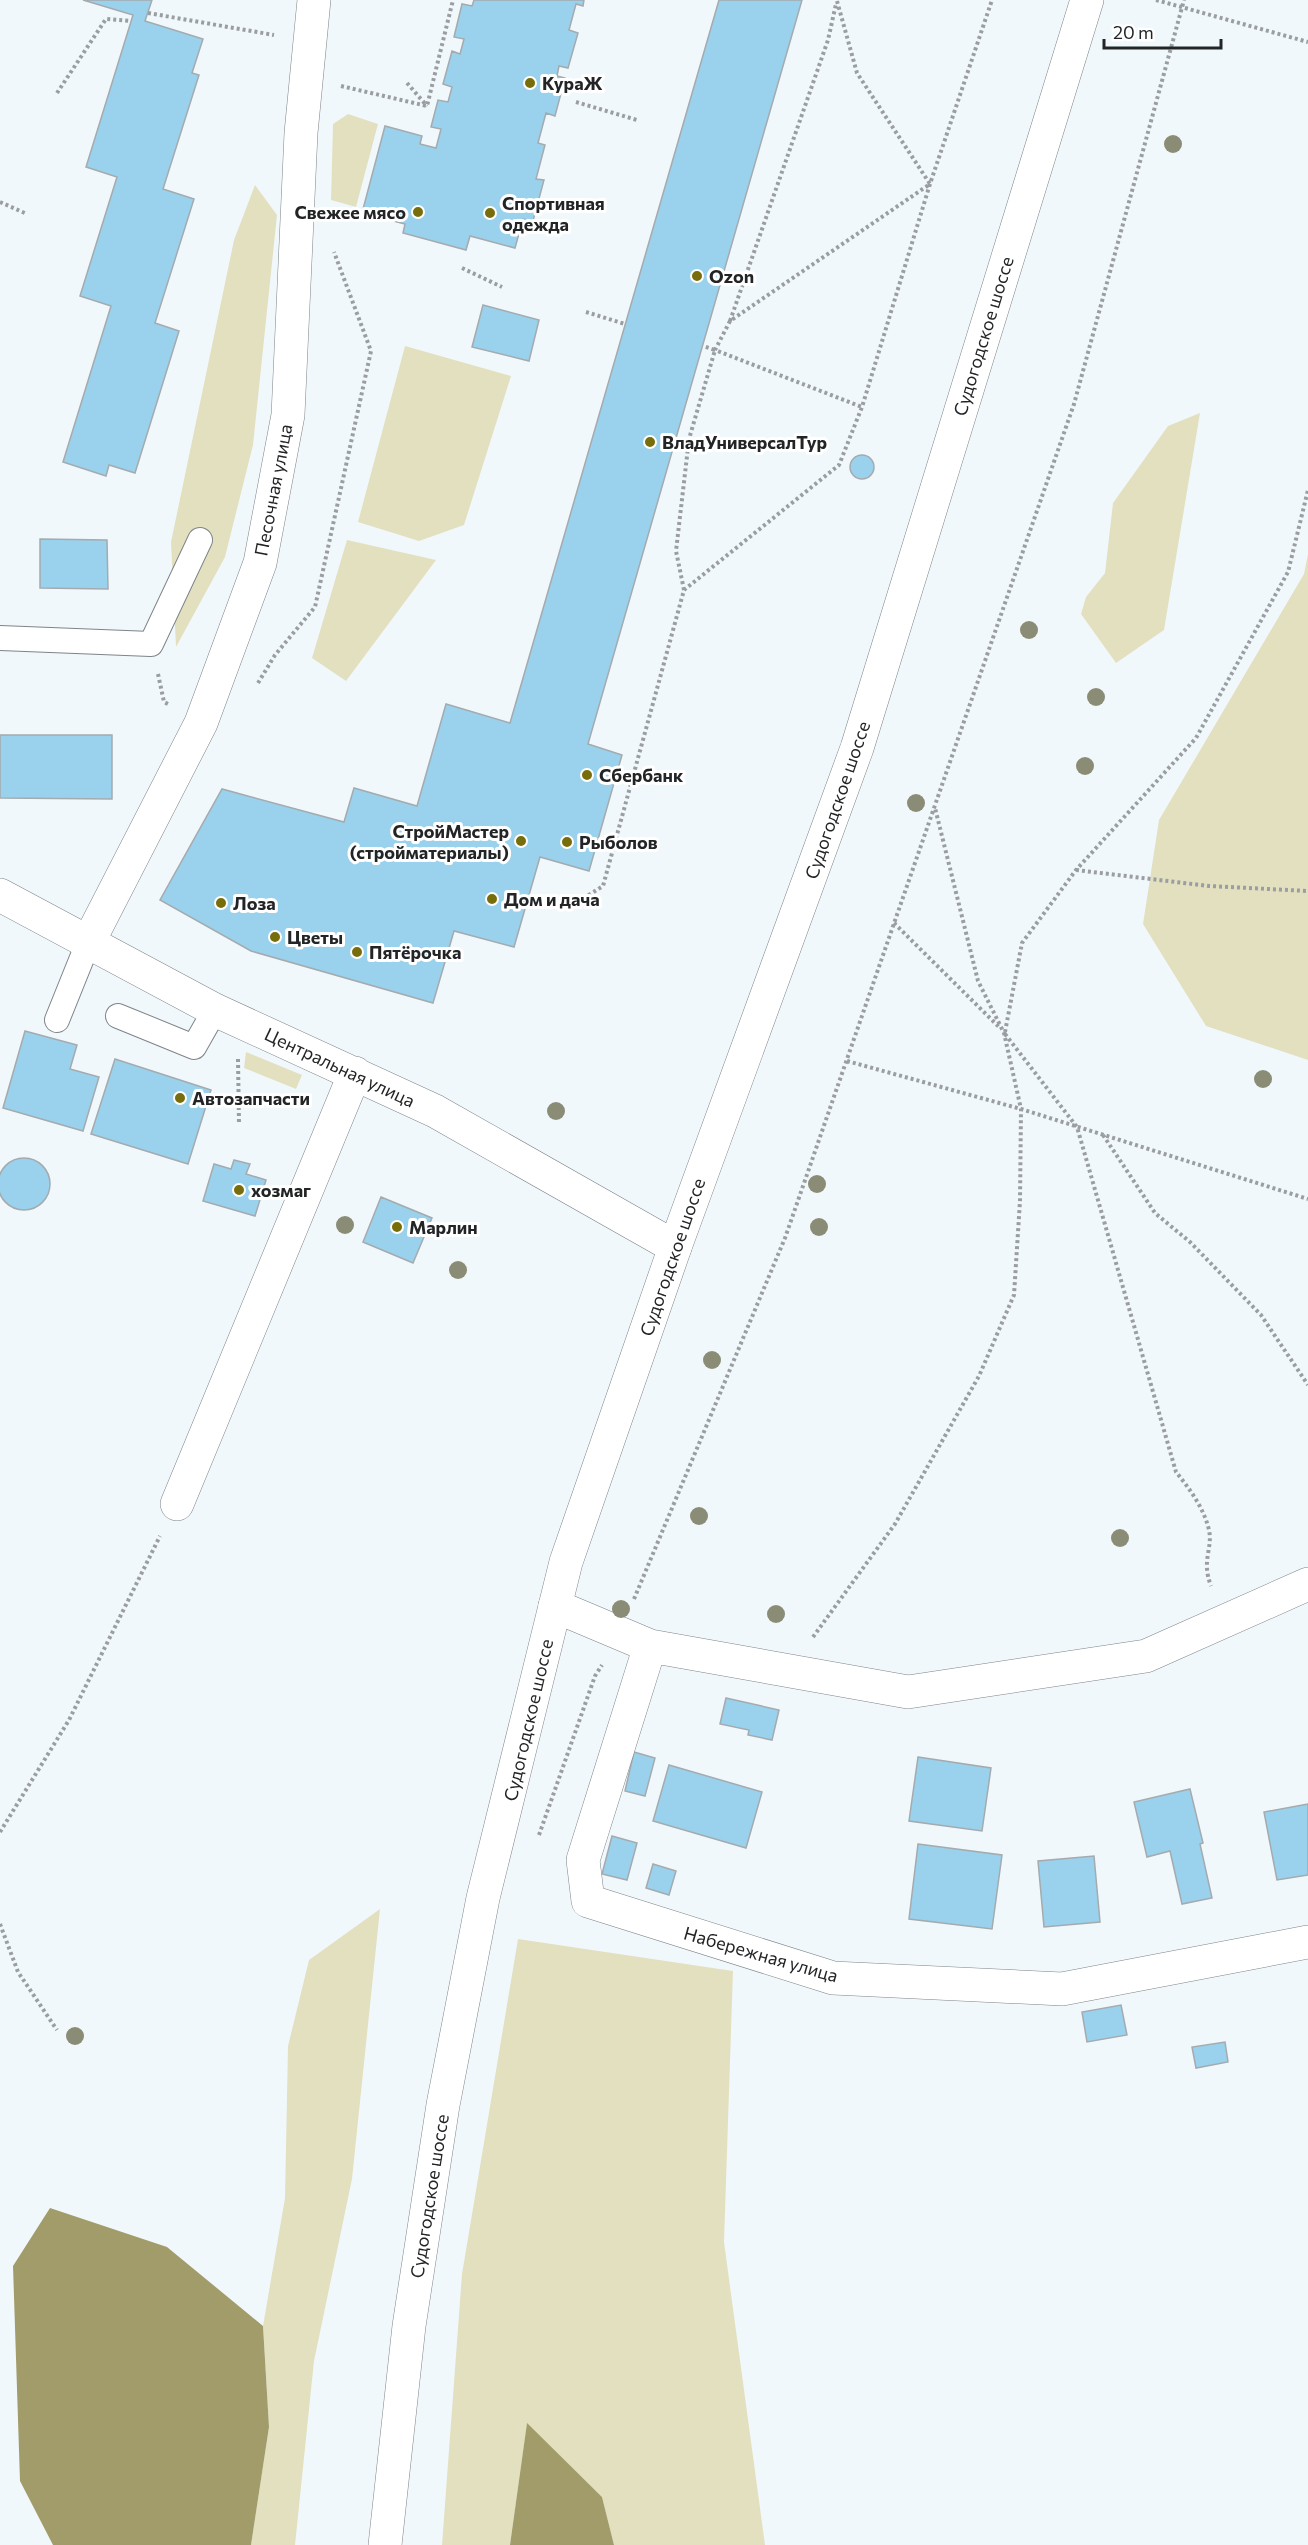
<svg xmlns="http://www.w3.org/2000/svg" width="1308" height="2545" viewBox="0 0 1308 2545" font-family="Commissioner,sans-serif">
<rect width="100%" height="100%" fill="#f1f8fc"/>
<!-- green -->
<path fill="#e3e0c0" d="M348 114 378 124 356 207 331 200 333 124Z
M255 185 277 215 253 445 225 557 176 647 171 542 234 240Z
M405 346 511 376 464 525 419 541 358 522Z
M1200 413 1164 630 1116 663 1081 614 1086 597 1105 573 1113 503 1168 426Z
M347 540 436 560 346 681 312 658Z
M1308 554V1060L1206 1026 1143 924 1159 820 1304 574Z
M246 1052 302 1075 296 1089 244 1068Z
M380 1909 352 2179 314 2361 295 2545H251L269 2427 263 2326 285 2198 288 2046 309 1960Z
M518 1939 733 1971 724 2242 765 2545H614L602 2497 527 2424 510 2545H442L462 2274Z"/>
<!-- water -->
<path fill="#a29c6a" d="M50 2208 167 2247 263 2326 269 2427 251 2545H53L20 2481 13 2266Z
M527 2423 602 2497 614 2545H510Z"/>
<!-- building -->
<path fill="#9ad1ed" stroke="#a4abae" stroke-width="1.5" d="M83 0H152L145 21 203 39 192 73 199 75 163 189 194 199 155 323 179 331 135 473 109 465 106 476 63 462 111 306 80 296 117 177 86 167 133 15Z
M474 0H584L583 6 576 4 569 30 578 33 568 68 559 66 557 76 565 78 555 116 546 113 538 143 545 145 536 179 544 180 533 221 523 219 515 248 470 236 466 250 403 233 405 224 362 213 385 126 422 136 420 144 436 148 441 129 431 127 438 100 448 102 452 87 443 84 452 51 460 54 464 39 454 37 462 4 472 6Z
M719 0H802L588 744 622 755 589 871 540 857 514 947 454 931 433 1003 251 951 160 900 222 789 344 822 354 788 417 806 446 704 510 723Z
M483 305 539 320 529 361 472 347Z
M850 467a12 12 0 1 1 24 0a12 12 0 1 1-24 0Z
M40 539 107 540 108 589 40 588Z
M0 735H112V799L0 798Z
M25 1031 77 1045 70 1069 99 1077 83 1131 3 1108Z
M115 1059 211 1090 188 1164 91 1134Z
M-2 1184a26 26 0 1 1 52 0a26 26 0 1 1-52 0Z
M234 1160 250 1164 246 1174 266 1180 255 1216 203 1201 214 1164 231 1169Z
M381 1197 432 1218 413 1263 363 1242Z
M726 1698 779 1710 772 1740 748 1735 749 1730 720 1724Z
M634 1752 655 1758 645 1796 625 1791Z
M918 1757 991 1768 982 1831 909 1821Z
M669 1765 762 1792 746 1848 653 1821Z
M1190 1789 1203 1843 1200 1844 1212 1898 1182 1904 1170 1851 1147 1857 1134 1802Z
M1308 1804V1875L1277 1880 1264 1812Z
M612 1836 637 1843 627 1880 602 1874Z
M918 1844 1002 1855 992 1929 909 1919Z
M1094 1856 1100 1922 1044 1927 1038 1861Z
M653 1864 676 1871 669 1895 646 1888Z
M1121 2005 1127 2035 1087 2042 1082 2012Z
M1225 2042 1228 2062 1196 2068 1192 2047Z"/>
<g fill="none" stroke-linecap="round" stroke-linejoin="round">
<defs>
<path id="lane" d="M0 638 151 644 200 540
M118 1016 194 1047 215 1010
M57 1020 88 943"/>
<path id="street" d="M0 895 215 1010 435 1111 675 1247
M88 943 201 723 260 563 288 415 301 133 314 0
M177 1504 355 1073
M555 1606 650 1646 908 1692 1146 1656 1308 1584
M650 1646 583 1860 588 1901 833 1978 1062 1989 1308 1942"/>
<path id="primary" d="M385 2545 409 2326 443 2105 483 1898 566 1562 675 1247 857 748 1087 0"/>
</defs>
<!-- lane casing -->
<use href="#lane" stroke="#7e8488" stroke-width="26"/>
<!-- street casing -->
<use href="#street" stroke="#7e8488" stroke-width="34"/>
<!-- primary casing -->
<use href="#primary" stroke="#7e8488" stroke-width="34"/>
<!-- path -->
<path stroke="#9a9ea2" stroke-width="4" stroke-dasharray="3 3" stroke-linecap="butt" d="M1156 0 1308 42
M837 1 857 73 930 184 730 321 715 350 862 407
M148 13 274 35
M407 83 427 106
M341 86 427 106 453 0
M57 93 106 19 131 21
M576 102 637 120
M0 202 27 214
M462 268 502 287
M586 312 625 324
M730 321 828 40 836 4
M684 590 676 551 689 439 715 350 703 346
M158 674 164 702 170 705
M258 683 275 655 315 607 371 351 334 252
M1076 870 1209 886 1308 891
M568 908 603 886 684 590 839 465 862 407 930 184 992 0
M894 923 1000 1028
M1005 1032 1022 943 1076 870 1196 738 1288 572 1308 490
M1005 1034 1077 1127 1176 1472C1189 1488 1204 1508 1209 1530 1213 1549 1201 1560 1211 1586
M238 1059 239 1124
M847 1061 1021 1109 1308 1199
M1103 1135 1155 1213 1190 1242 1261 1315 1308 1385
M634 1599 785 1238 1074 404 1184 0
M813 1637 895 1524 979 1376 1014 1295 1020 1201 1021 1109 1004 1033 978 981 935 808
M0 1832 69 1720 160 1536
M539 1835 595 1676 602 1665
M0 1924 18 1972 57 2030"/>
<!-- lane -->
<use href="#lane" stroke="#fff" stroke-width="24"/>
<!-- street -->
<use href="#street" stroke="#fff" stroke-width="33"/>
<!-- primary -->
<use href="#primary" stroke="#fff" stroke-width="33"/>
</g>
<!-- trees -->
<g fill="#8b8c76">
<circle cx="1173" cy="144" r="9"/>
<circle cx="1029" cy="630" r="9"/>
<circle cx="1096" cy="697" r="9"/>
<circle cx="1085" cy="766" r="9"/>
<circle cx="916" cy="803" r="9"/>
<circle cx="1263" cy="1079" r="9"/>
<circle cx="556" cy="1111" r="9"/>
<circle cx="817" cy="1184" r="9"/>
<circle cx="345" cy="1225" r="9"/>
<circle cx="819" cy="1227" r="9"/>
<circle cx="458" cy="1270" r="9"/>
<circle cx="712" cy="1360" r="9"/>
<circle cx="699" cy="1516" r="9"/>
<circle cx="1120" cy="1538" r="9"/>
<circle cx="621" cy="1609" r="9"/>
<circle cx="776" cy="1614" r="9"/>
<circle cx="75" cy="2036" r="9"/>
</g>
<!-- markers -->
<g fill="#776d0a" stroke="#fff" stroke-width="2">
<circle cx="530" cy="83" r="6"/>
<circle cx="418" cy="212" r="6"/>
<circle cx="490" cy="213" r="6"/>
<circle cx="697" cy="276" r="6"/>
<circle cx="650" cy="442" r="6"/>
<circle cx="587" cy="775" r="6"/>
<circle cx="521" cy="841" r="6"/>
<circle cx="567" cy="842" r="6"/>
<circle cx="492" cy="899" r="6"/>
<circle cx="221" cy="903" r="6"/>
<circle cx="275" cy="937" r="6"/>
<circle cx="357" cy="952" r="6"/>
<circle cx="180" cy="1098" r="6"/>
<circle cx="239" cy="1190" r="6"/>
<circle cx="397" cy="1227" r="6"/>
</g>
<g text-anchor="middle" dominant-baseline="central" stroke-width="6" stroke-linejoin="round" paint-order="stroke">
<!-- poi labels -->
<g font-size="18" font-weight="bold" fill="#222426" stroke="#fff" text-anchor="start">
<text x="542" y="83">КураЖ</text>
<text x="502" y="203">Спортивная<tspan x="502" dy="21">одежда</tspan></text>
<text x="406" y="212" text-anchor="end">Свежее мясо</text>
<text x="709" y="276">Ozon</text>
<text x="662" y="442">ВладУниверсалТур</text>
<text x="599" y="775">Сбербанк</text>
<text x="509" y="831" text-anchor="end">СтройМастер<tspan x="509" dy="21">(стройматериалы)</tspan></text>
<text x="579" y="842">Рыболов</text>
<text x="504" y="899">Дом и дача</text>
<text x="233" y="903">Лоза</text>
<text x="287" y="937">Цветы</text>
<text x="369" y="952">Пятёрочка</text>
<text x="192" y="1098">Автозапчасти</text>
<text x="251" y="1190">хозмаг</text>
<text x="409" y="1227">Марлин</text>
</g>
<!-- street labels -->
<g font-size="18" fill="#222426" stroke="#fff">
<text transform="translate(983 336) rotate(-73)">Судогодское шоссе</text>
<text transform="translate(273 490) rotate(-79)">Песочная улица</text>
<text transform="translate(837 800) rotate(-71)">Судогодское шоссе</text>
<text transform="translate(340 1067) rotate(25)">Центральная улица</text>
<text transform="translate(672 1257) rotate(-71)">Судогодское шоссе</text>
<text transform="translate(528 1720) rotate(-77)">Судогодское шоссе</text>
<text transform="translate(761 1954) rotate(16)">Набережная улица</text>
<text transform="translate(429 2196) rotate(-81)">Судогодское шоссе</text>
</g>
</g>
<!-- scale -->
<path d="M1104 39v9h117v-9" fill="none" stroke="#222426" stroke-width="3"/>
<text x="1113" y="39" font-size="18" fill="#222426" stroke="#ffffff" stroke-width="4.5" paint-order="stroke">20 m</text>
</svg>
